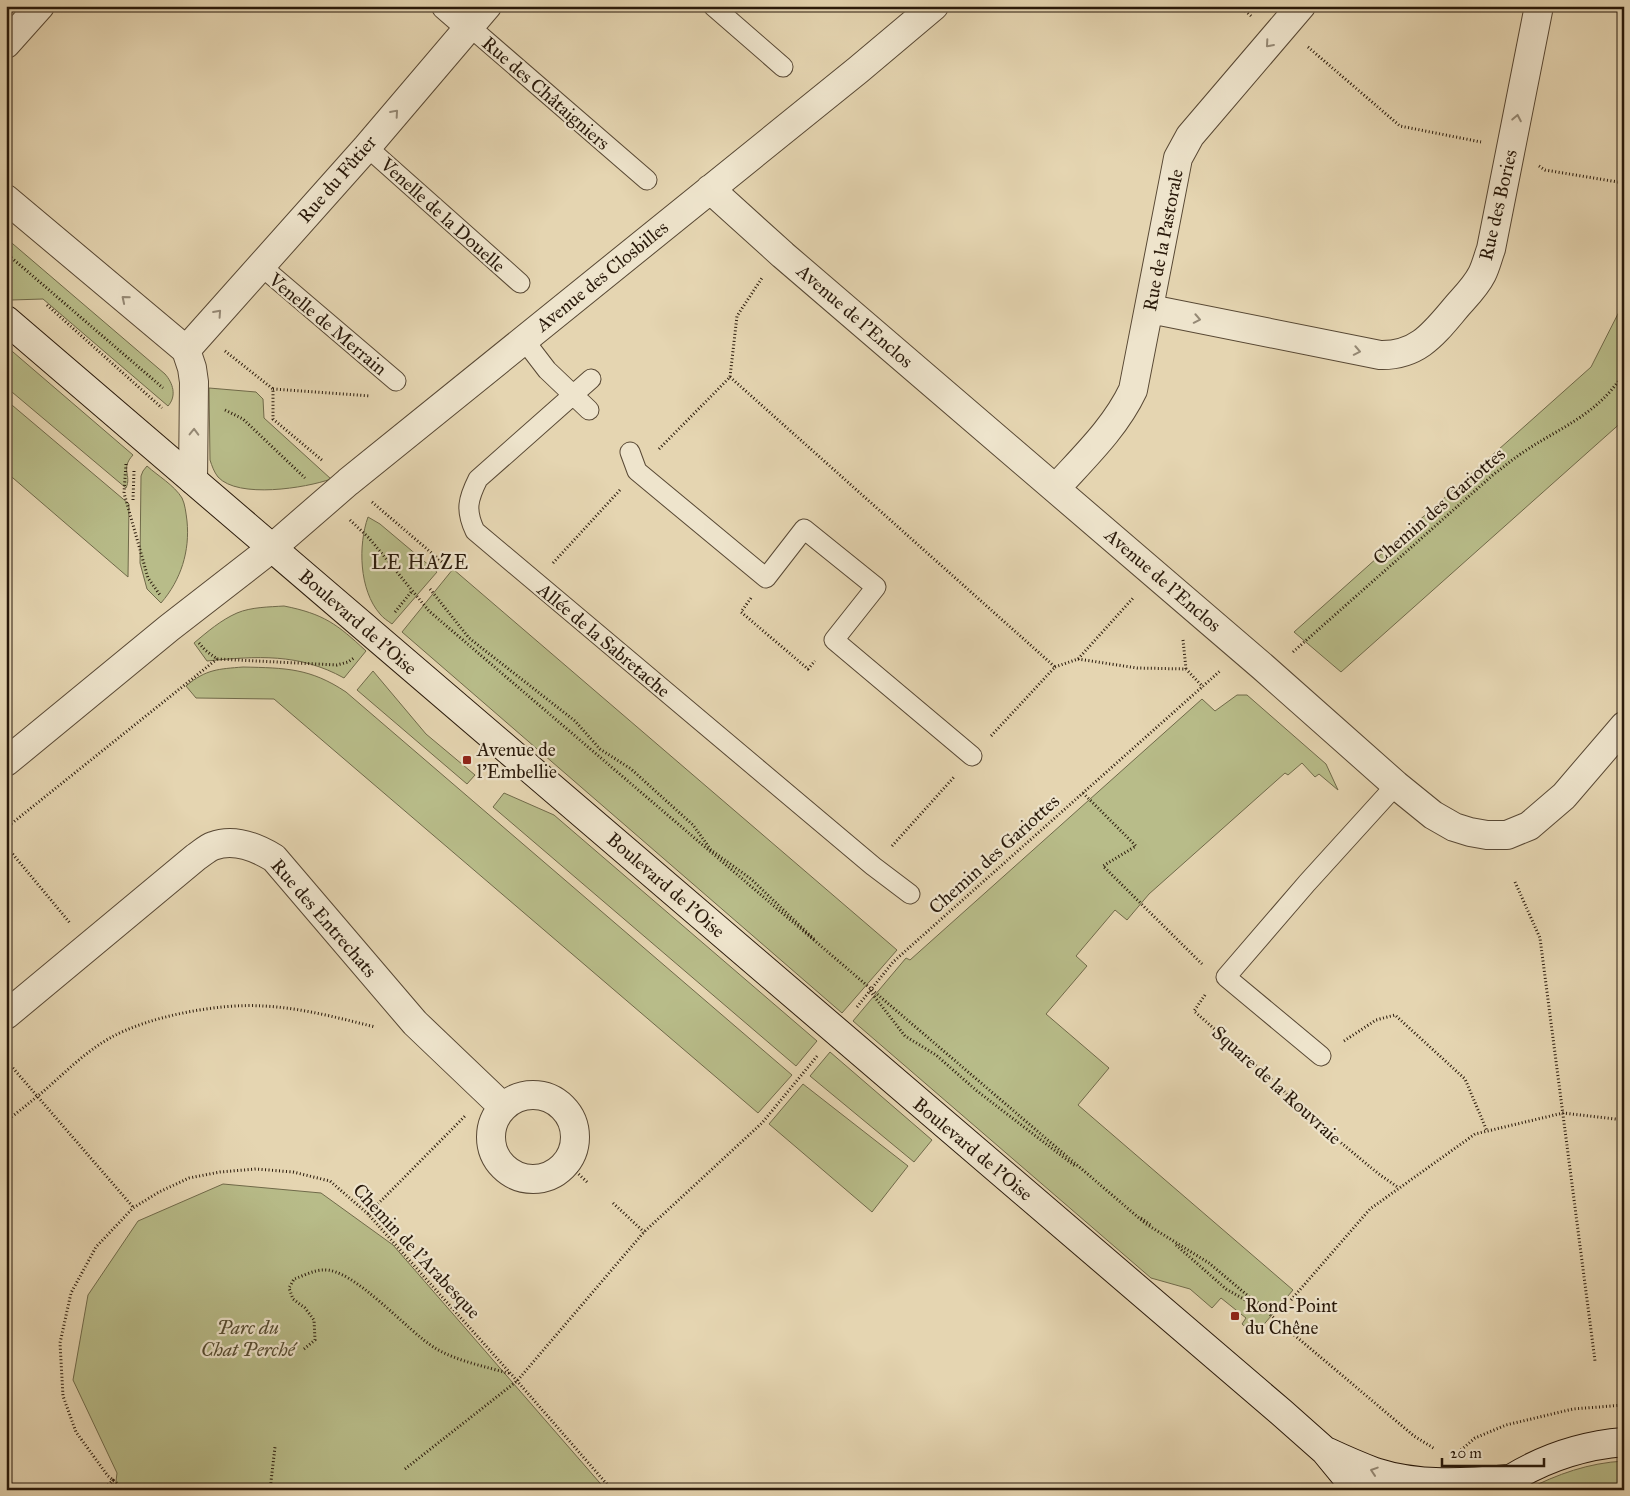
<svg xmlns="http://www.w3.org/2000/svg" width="1630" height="1496" viewBox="0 0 1630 1496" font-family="'IM FELL Great Primer',serif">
<rect width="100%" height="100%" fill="#e5d5b1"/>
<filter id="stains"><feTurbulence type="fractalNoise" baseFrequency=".004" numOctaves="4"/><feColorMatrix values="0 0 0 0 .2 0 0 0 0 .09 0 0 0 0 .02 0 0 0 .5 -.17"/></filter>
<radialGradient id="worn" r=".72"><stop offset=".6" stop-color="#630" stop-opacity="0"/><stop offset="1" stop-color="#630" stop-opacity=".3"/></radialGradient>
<!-- green -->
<path fill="#b8bc89" stroke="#706a4a" d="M6 238 165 374C173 383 177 396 168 406L43 299 11 300 6 296Z
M1624 302V420L1341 672 1294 632 1591 367Z
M6 346 133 455C120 469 132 475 126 488L6 387Z
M209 388 256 392 263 399 264 418 331 479C306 488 238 499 218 477 214 472 212 466 210 460Z
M6 400 129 504 128 577 6 472Z
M147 466C158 476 174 485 182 498 185 504 186 513 187 521 190 551 181 580 161 603L147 589 140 563 141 476 143 471Z
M368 517 380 524 437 572 392 624C388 621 383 618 380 614 359 590 358 545 368 517Z
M453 569 897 950 842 1013 402 632Z
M284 606C324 614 337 624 366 651L344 678C299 653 257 656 207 661L194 643C207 632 221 620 237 613 251 607 269 607 284 606Z
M243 667C286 668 310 668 346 692L792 1075 758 1113 274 699 196 698 186 686C206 669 219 669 243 667Z
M373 671 426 734 475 775 467 784 357 690Z
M1237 695H1247L1326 764 1338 790 1319 774 1315 777 1302 763 1288 775 1285 773 1149 894 1127 920 1115 910 1076 956 1087 966 1046 1014 1109 1068 1078 1105 1293 1290 1255 1335 1242 1324 1246 1318 1221 1298 1212 1308 1190 1289 1151 1278 853 1021 906 958 910 960 1202 699 1215 711Z
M504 793 554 815 817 1041 796 1066 493 807Z
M830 1052 932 1140 914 1162 810 1076Z
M803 1084 908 1166 872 1212 769 1124Z
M223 1184 321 1193 393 1245 606 1490H115L117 1473 73 1380 88 1295 138 1221Z
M1624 1461V1490H1526C1558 1474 1588 1463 1624 1461Z"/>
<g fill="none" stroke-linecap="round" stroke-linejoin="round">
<defs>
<path id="service" d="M713 6 783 67
M469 26 647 180
M367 147 520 283
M261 266 396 381
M524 340 547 370 589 410
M591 379 478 479C468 499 465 510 475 531L873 866 910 894
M630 452 637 471 766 578 804 529 876 587 834 640 972 756
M1321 1056 1226 977 1307 883 1396 785"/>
<path id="minor" d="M446 6 469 26
M6 44 40 6
M710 189 783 255 1263 667 1396 785 1433 815 1454 827 1470 832 1487 835H1507L1529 826 1564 796 1624 726
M6 199 186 350 192 368 194 382 193 480
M1150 309 1380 355C1419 356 1435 332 1458 305 1466 296 1476 286 1482 274 1486 266 1488 257 1491 249L1539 6
M186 350 367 147 487 6
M1056 488C1084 457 1115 428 1133 390L1178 158 1190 136 1301 6
M272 548 348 482 858 70 934 6
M6 1015 196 857C201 854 207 848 213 846 234 838 256 847 274 858L415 1023 502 1106
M491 1137a42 42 0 1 1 84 0a42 42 0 1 1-84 0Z"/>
<path id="tertiary" d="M6 762 169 628 272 548"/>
<path id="secondary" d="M6 320 1281 1412 1325 1451 1357 1490
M1328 1452C1343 1459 1359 1466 1375 1472 1418 1486 1464 1483 1509 1479
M1494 1490C1533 1462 1575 1446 1624 1442"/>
</defs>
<!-- service casing -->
<use href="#service" stroke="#584834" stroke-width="21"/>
<!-- minor casing -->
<use href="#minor" stroke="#584834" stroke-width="30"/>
<!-- tertiary casing -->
<use href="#tertiary" stroke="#584834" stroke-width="30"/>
<!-- secondary casing -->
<use href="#secondary" stroke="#29190a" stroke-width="30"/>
<!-- path -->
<path stroke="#29190a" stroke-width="3" stroke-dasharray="1 2.5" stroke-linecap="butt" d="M1240 6 1251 16
M1308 47 1400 126 1481 142
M1539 166 1545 170 1624 183
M6 253 163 388
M47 305 162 408
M225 351 273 389V419L323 461
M730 377 1055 667 991 736
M273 389 370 396
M225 410 243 419 305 478
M659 449 730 377 737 316 762 278
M126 464 124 493 148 578 160 595
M133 500 134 471
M372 502 448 567
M350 520 369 538 429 611 1146 1224 1209 1263 1414 1436 1435 1449
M553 563 620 490
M430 589 469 638 575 721 600 749 631 769 693 825 711 850 751 879 814 939
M751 598 741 612 808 669 815 661
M395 612 412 591
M1183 640 1186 669
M199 643 205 650 217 659 337 665 348 662 354 658
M1293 652 1494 474C1505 466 1514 458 1525 451 1563 426 1598 414 1624 373
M1078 659 1137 668 1186 669 1203 687
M1055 667 1078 659 1134 597
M1083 793 1136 846 1103 866 1202 964
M6 828 217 659
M6 846 70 923
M892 846 955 776
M1515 882 1540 938 1595 1361
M870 991 905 1036 936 1055 977 1091 1075 1166
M1205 995 1194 1011 1279 1086 1305 1113 1380 1175 1399 1188
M857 1007 893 962 1220 671
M1344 1041 1376 1020 1395 1015 1465 1079 1487 1131
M6 1060 133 1207
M6 1121C17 1113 28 1104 39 1095 62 1076 83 1053 110 1038 149 1016 219 1003 264 1006 302 1008 339 1018 375 1027
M566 1162 587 1182
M613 1203 644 1232
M368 1214 466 1115
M1141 1218 1152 1226
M1176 1245 1226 1289 1247 1301 1286 1307
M1291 1300 1370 1209 1475 1134 1563 1113 1624 1120
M304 1349 315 1340 314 1320 305 1308 293 1299 289 1288 294 1279C303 1276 314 1270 323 1270 353 1267 408 1332 435 1348 456 1361 487 1367 511 1374
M1461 1450 1475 1438 1506 1425 1573 1409 1624 1405
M405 1469 517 1381 644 1232 762 1123 818 1055
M103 1490 113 1480 112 1490
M125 1490 108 1476 76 1432 63 1396 60 1343 71 1293 96 1247 133 1208 159 1192 189 1178 220 1172 256 1169 293 1172 330 1181 368 1214 511 1374 612 1490
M270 1490 275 1447"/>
<!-- service -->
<use href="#service" stroke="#eee4cc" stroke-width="19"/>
<!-- minor -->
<use href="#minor" stroke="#eee4cc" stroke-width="28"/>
<!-- tertiary -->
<use href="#tertiary" stroke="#eee4cc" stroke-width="28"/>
<!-- secondary -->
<use href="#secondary" stroke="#eee4cc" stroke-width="28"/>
</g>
<!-- one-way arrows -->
<defs><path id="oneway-chevron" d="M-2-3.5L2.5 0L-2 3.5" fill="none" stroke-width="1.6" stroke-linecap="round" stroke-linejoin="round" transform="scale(1.25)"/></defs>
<g stroke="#958975">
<use href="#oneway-chevron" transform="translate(1269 44) rotate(131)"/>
<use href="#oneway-chevron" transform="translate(395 113) rotate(-49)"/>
<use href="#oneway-chevron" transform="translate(1517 118) rotate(-79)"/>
<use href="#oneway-chevron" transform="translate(125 299) rotate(-140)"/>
<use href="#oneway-chevron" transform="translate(218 313) rotate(-48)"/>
<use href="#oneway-chevron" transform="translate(1197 319) rotate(11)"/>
<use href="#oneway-chevron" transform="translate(1357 351) rotate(11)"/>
<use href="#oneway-chevron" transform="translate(194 432) rotate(-89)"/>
<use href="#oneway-chevron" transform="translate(1374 1471) rotate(-162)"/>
</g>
<!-- markers -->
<g fill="#8f2418" stroke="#eee4cc" stroke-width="2">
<rect x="462" y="755" width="10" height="10" rx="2.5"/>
<rect x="1230" y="1311" width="10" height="10" rx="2.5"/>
</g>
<g text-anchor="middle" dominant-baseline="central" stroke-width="4.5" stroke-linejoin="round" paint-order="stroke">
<!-- street labels -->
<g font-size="19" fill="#29190a" stroke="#eee4cc">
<text transform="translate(546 93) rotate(41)">Rue des Châtaigniers</text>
<text transform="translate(337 179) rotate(-49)">Rue du Fûtier</text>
<text transform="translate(1498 205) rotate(-77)">Rue des Bories</text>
<text transform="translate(443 215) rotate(42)">Venelle de la Douelle</text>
<text transform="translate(1163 240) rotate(-79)">Rue de la Pastorale</text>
<text transform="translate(602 276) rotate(-39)">Avenue des Closbilles</text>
<text transform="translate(855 316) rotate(41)">Avenue de l'Enclos</text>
<text transform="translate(328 324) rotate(40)">Venelle de Merrain</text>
<text transform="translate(1439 506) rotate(-41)">Chemin des Gariottes</text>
<text transform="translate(1163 580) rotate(41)">Avenue de l'Enclos</text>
<text transform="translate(358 622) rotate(41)">Boulevard de l'Oise</text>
<text transform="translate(604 640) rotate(40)">Allée de la Sabretache</text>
<text transform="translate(994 854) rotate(-42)">Chemin des Gariottes</text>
<text transform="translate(666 885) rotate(41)">Boulevard de l'Oise</text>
<text transform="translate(324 918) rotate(49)">Rue des Entrechats</text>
<text transform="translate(1277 1085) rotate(42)">Square de la Rouvraie</text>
<text transform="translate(973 1149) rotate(40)">Boulevard de l'Oise</text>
<text transform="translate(417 1251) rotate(47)">Chemin de l'Arabesque</text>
</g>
<!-- poi labels -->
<g font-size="19" fill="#29190a" stroke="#eee4cc" text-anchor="start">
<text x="477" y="749">Avenue de<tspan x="477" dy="22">l'Embellie</tspan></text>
<text x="1245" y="1305">Rond-Point<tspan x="1245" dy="22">du Chêne</tspan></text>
</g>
<!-- park labels -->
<g font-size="19" font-style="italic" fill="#544a30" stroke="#eee4cc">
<text x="248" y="1327">Parc du<tspan x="248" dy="22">Chat Perché</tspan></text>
</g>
<!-- neighbourhood labels -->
<g font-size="20" letter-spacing="1" fill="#29190a" stroke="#eee4cc">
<text x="420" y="562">LE HAZE</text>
</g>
</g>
<!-- margin -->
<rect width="1630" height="1496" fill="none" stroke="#e5d5b1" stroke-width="25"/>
<rect x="8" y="8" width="1615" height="1481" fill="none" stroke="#29190a" stroke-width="2.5"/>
<rect x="12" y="12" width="1605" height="1471" fill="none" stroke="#29190a"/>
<!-- scale -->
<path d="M1442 1458v8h102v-8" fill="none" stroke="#29190a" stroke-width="2.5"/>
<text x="1450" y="1458" font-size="15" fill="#29190a" stroke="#eee4cc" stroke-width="4" paint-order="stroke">20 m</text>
<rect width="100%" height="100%" filter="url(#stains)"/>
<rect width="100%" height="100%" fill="url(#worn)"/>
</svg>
